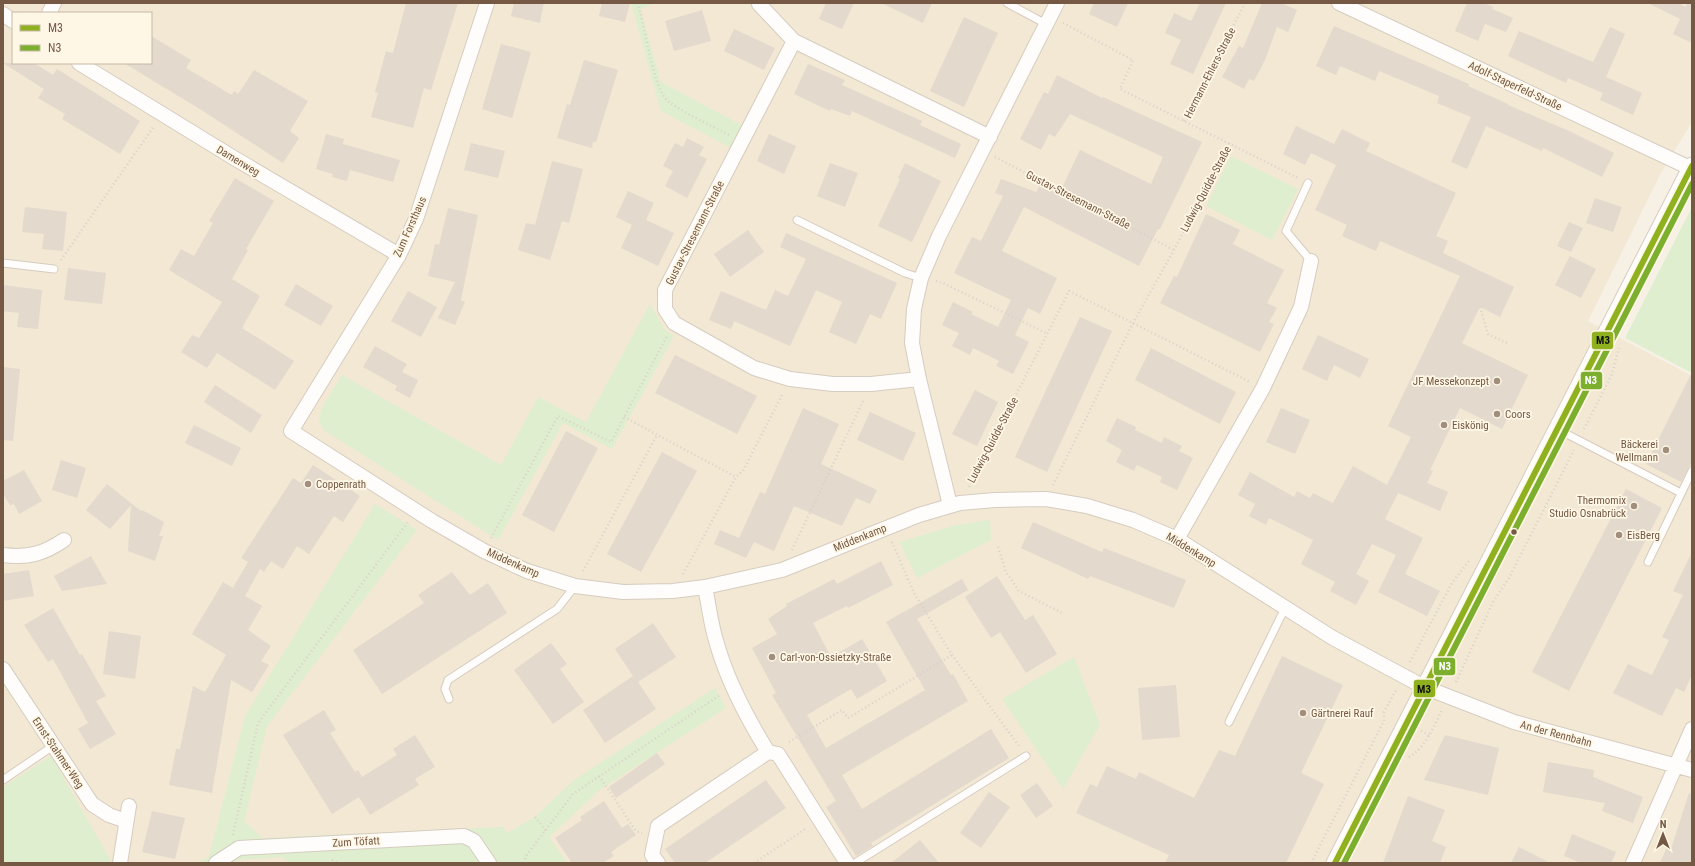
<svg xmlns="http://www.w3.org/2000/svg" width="1695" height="866" viewBox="0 0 1695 866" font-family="'Roboto Condensed',sans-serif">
<rect width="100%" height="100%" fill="#f7f1e5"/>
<!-- residential -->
<path fill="#f3e8d4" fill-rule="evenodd" d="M3 3H1692V122L1661 173 1588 321 1692 376V863H3ZM13 13H151V63H13Z"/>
<!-- green -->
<path fill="#dfeece" d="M631 3H652L651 5 640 9 661 82 743 126 731 148 661 111Z
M1231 156 1298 189 1272 240 1206 206Z
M1692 207V373L1625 338Z
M650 304 665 330 674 336 612 449 563 423 498 540 325 431 319 422 321 409 342 375 501 465 538 397 586 422Z
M375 504 417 530 267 726 244 821 262 838 503 827 507 833 535 817 574 780 715 688 726 708 601 789 549 837 567 863H288L283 857 238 860 234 863H198L209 856 245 716Z
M990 520 991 540 917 578 899 542 956 525Z
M1074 657 1100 725 1063 789 1002 699Z
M51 756 110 859 109 863H3V787Z"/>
<!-- building -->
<path fill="#e3d9cd" d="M406 3H458L431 90 424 88 413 128 371 117 378 93 375 92 386 51 393 53Z
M514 3H544L540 23 511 16Z
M602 3H630L625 22 599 16Z
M826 3H854L842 29 819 19Z
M881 3H932L923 23Z
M1094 3H1128L1117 27 1089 14Z
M1200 3H1226L1193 74 1170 64 1181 40 1165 33 1174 13 1191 21Z
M1262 3H1281L1297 10 1288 32 1277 27 1265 60 1254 81 1249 79 1244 89 1222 77 1239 46 1243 48Z
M1467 3H1484L1493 7 1492 9 1513 18 1506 32 1485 24 1478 41 1455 31Z
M1648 3H1678L1686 7 1687 3H1692V43L1673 34 1680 19Z
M702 10 711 41 674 51 665 21Z
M964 17 998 33 964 107 930 91Z
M1334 26 1469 84 1468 86 1508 104V105L1569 131 1614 153 1602 177 1543 148 1542 151 1486 126 1467 169 1451 162 1471 117 1437 103 1439 96 1379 71 1375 81 1340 66 1336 75 1316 66Z
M1610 27 1625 34 1606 77 1642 93 1633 115 1600 100 1603 93 1568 78 1566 83 1508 56 1519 31 1593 62Z
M734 29 775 48 764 70 724 51Z
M151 36 191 60 186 68 232 95 234 91 238 94 254 70 308 101 290 131 299 138 283 163 203 111 124 63H151Z
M501 44 531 52 512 118 482 109Z
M584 60 618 70 596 142H593L592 148 557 138 567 104 570 105Z
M3 63H34L53 75 57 69 140 121 120 154 62 119 65 114 38 98 44 89Z
M808 64 845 80 842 85 922 121 920 125 961 144 955 158 852 111 850 116 831 109 830 111 794 94Z
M1057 75 1102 98 1103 97 1202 142 1160 229H1158L1139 266 1024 207 1002 251 1057 278 1040 314 1028 308 1015 335 1029 342 1013 374 996 366 999 361 973 348 970 355 952 346 959 333 942 325 953 302 973 312 971 314 998 327 1011 300 954 273 972 237 981 241 1003 196 995 193 1001 179 1036 192 1040 185 1059 194 1080 150 1151 184 1163 157 1070 114 1055 137 1049 134 1041 150 1020 139 1044 92 1048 94Z
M1296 126 1334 144 1342 129 1370 143 1366 151 1456 193 1436 236 1448 241 1443 253 1514 287 1500 317 1480 307 1462 343 1528 375 1502 429 1460 408 1430 470 1433 471 1427 483 1448 492 1440 511 1398 493 1385 519 1423 538 1405 574 1440 591 1427 616 1378 592 1396 555 1372 544 1356 574 1369 581 1356 605 1330 591 1335 582 1301 564 1313 540 1269 518 1266 525 1249 516 1255 504 1238 495 1250 472 1294 497 1297 491 1310 498 1313 493 1333 503 1353 466 1387 485 1411 437 1388 426 1460 276 1380 241 1376 251 1342 236 1347 225 1315 210 1336 165 1311 153 1305 165 1283 154Z
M326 134 344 139 343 144 400 160 393 182 350 170 347 181 332 177 333 174 316 169Z
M769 134 796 146 784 174 757 161Z
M687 138 704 147 699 155 707 159 687 198 665 186 673 171 663 166 675 143 683 147Z
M471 143 505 151 498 178 464 170Z
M552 161 583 169 569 223 562 221 550 260 518 250 526 223 535 225Z
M830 163 858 173 845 207 817 196Z
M905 163 941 181 912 242 878 226 900 179 898 178Z
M235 178 274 201 246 249 248 250 232 279 260 296 242 328 294 361 275 390 217 353 207 368 181 352 192 335 199 338 222 302 169 270 181 249 194 256 213 223 209 221Z
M628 191 654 203 646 220 674 233 658 266 621 248 632 225 616 217Z
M1595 198 1622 207 1613 232 1586 223Z
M25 207 67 212 63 251 42 249 44 234 22 232Z
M448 208 478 215 461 300 465 302 455 325 438 318 455 282 428 276 435 244 439 245Z
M1206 214 1240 230 1233 244 1284 270 1267 303 1277 308 1269 322 1274 324 1260 352 1160 303 1174 276 1177 277Z
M1569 222 1583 228 1571 252 1557 246Z
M748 230 764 252 730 277 714 254Z
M786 233 897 283 881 319 870 314 856 344 829 332 842 302 816 290 790 346 734 321 731 329 709 320 721 291 766 310 775 290 788 296 806 259 780 247Z
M1570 256 1596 269 1581 298 1555 285Z
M68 268 106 273 102 304 64 300Z
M296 284 333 306 321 326 284 305Z
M3 285 42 290 38 329 17 327 19 313 3 311Z
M408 291 437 307 421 337 391 321Z
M1080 317 1112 331 1047 472 1015 457Z
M1318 335 1369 359 1360 378 1334 365 1327 381 1302 369Z
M375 346 407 364 402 372 418 380 410 398 395 390 397 386 363 367Z
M1151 348 1236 392 1220 424 1135 380Z
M675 355 757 396 737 434 655 393Z
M3 367 20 369 13 441 3 440Z
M1692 372V462L1681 482 1646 464Z
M215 385 262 415 251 433 204 402Z
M975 390 998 402 977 446 952 434Z
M803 408 839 424 821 464 877 490 870 504 856 498 842 526 794 506 774 551 754 542 746 558 714 544 720 530 739 538 760 492 765 494Z
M1281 408 1310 420 1295 454 1266 442Z
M870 412 916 433 903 461 857 440Z
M1117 418 1136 427 1135 430 1162 443 1164 437 1182 446 1179 451 1193 458 1177 490 1160 482 1162 477 1137 465 1134 471 1116 462 1122 450 1106 441Z
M194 425 241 448 232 466 185 443Z
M566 431 598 448 554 532 522 515Z
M662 452 697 471 641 572 607 554Z
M61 460 86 468 77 498 52 490Z
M313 465 360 496 343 522 334 516 309 554 297 546 283 569 271 561 264 572 260 569 245 596 262 606 248 630 271 646 261 661 269 665 252 692 231 680 212 793 169 785 176 749H180L193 686 205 692 226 655 192 634 223 582 233 588 248 562 241 558 293 478 301 483Z
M24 470 42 501 19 514 14 504 10 505 3 494V481Z
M107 484 141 511 142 510 164 522 159 536H163L155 561 128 551 131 505 110 529 86 510Z
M1626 489 1662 508 1569 691 1532 672Z
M1033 522 1102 552 1104 548 1186 580 1174 608 1090 576 1088 579 1021 548Z
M1692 552V675L1684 692 1676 688 1662 716 1613 693 1628 664 1652 675 1669 640 1662 637 1683 595 1673 591Z
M91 556 107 584 62 591 54 576Z
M881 561 893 585 848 608 847 606 813 623 831 657 862 639 887 681 857 699 851 689 807 715 826 748 925 690 886 622 962 579 968 590 917 619 951 675 953 674 968 701 842 775 862 809 991 729 1009 758 871 843 873 846 856 856 826 807 836 801 772 695 776 693 752 648 777 634 768 619 787 606 786 604 834 579 837 584Z
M29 570 34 596 3 601V574Z
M452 572 470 595 488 583 507 613 382 694 353 650 424 603 418 595Z
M997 576 1025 620 1033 615 1057 654 1026 673 1000 632 991 638 965 597Z
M53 608 80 655 82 654 106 696 96 701 116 734 90 749 78 729 88 723 53 659 48 662 24 625Z
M653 623 676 657 638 682 656 709 605 743 583 710 633 676 615 649Z
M109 631 141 636 135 679 103 674Z
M551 643 567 664 560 669 584 702 553 724 514 670Z
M1282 656 1343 685 1301 773 1324 784 1286 863H1165L1169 855 1076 813 1090 784 1097 787 1107 766 1136 779 1139 772 1194 798 1219 750 1235 756Z
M1176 685 1180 737 1142 740 1138 688Z
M324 710 336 730 330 733 355 772 358 770 362 777 397 755 393 749 415 735 435 767 415 779 419 785 370 815 359 797 332 814 283 735Z
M1445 735 1499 748 1488 795 1424 780Z
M657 753 665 764 616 798 609 787Z
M1548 762 1594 770 1593 777 1643 797 1633 823 1602 811 1605 803 1543 792Z
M766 780 786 808 705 863H675L665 849Z
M1037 783 1053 806 1036 818 1020 795Z
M989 792 1010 807 981 848 960 833Z
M1689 793 1692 794V863H1660L1667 847 1671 849Z
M1408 796 1445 810 1432 841 1446 847 1440 863H1383Z
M604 801 622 828 628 824 636 835 611 852 614 856 603 863H572L555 838 582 820 580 817Z
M152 811 185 818 175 859 142 852Z
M1572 834 1616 852 1611 863H1581L1564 856Z
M920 840 939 863H891Z
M1519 847 1550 863H1511Z"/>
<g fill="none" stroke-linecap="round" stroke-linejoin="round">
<defs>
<path id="service" d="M1007 3 1046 24
M1308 183 1286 231 1311 261
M797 220 905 273 921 278
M3 263 54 269
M1557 429 1681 493
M1648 562 1692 471
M449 699 445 689 448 680 557 609 575 586
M1229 722 1285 608
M3 780 53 746
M855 863 1026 756"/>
<path id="minor" d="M487 3 416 219 399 255 291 431 432 521 484 551 527 571 575 586 623 592 673 591 705 587 782 570 919 515 960 503 995 500 1046 499 1087 506 1133 520 1177 539 1333 638 1424 687 1514 722 1692 770
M1339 3 1690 168
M759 4 794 41 990 137
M49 13 54 3
M3 14 13 21
M794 41 665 290V309L674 323 754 368 790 379 833 384H871L919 379
M79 63 234 158 399 255
M950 505 919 379 912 343 914 309 921 278 939 236 1057 3
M1177 539 1263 388 1301 307 1311 261
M3 555C29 558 43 554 64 540
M705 587C709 606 711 626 717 644 728 683 747 718 768 752L778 754 847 863
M3 669 92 804 109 815 126 821
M120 863 129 806
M216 863 239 848 464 836 474 841 489 863
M658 863 652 855 658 826 768 752
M1633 863 1692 729"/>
<path id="tertiary" d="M1335 863 1692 166"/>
</defs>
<!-- service casing -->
<use href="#service" stroke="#d6ccc0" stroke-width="9"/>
<!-- minor casing -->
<use href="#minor" stroke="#d6ccc0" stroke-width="16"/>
<!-- tertiary casing -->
<use href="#tertiary" stroke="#d6ccc0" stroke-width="19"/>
<!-- path -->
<path stroke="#d9d1ca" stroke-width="2.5" stroke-dasharray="1 3" stroke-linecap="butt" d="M638 3C644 24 653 83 665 98 673 108 716 128 729 135
M1063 23 1133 60 1120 89 1298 178
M1184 121 1245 3
M995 157 1174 250
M61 260 154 126
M936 281 945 284 1048 334
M1480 307 1488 334 1507 343
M624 417 736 477
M1584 429 1612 374 1619 348
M1053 485 1133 323 1174 250 1229 143
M969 487 1069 291 1250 382
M491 538 558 416 611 442 667 336
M892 542 914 593 952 655 1019 746
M998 547 1006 572 1019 591 1062 613
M792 550 864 399
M583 571 657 435
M683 574 736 477 743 471 783 393
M1410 662 1452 583 1469 561
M1456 682 1493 602 1509 578 1574 450
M1421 731 1429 735
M789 742 842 710 848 718 952 655
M1409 757C1425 749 1434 726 1442 710
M599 776 636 831 642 833
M535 817 546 831
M233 835 258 723 408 522
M332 860 338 863
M524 863 526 856 573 794 720 695
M754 863 807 828
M1311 863 1384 721V712L1396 690"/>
<!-- service -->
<use href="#service" stroke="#fefdfb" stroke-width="7"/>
<!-- minor -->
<use href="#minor" stroke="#fefdfb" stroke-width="14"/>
<!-- tertiary -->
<use href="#tertiary" stroke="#fefdfb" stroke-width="17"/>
<defs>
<path id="bus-1" d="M1335 863 1692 166"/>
<path id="bus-2" d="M1344 863 1692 184"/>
</defs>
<!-- bus-1 casing -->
<use href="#bus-1" stroke="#fff7e6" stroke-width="9"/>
<!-- bus-2 casing -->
<use href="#bus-2" stroke="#fff7e6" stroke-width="9"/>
<!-- bus-1 -->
<use href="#bus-1" stroke="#8fb11f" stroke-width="6"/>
<!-- bus-2 -->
<use href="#bus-2" stroke="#7daf2f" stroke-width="6"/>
</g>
<!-- markers -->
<g fill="#a28e7c" stroke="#fff7e6" stroke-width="1.5">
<circle cx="1497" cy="381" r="4"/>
<circle cx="1497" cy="414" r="4"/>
<circle cx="1444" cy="425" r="4"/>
<circle cx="1666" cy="450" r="4"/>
<circle cx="308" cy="484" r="4"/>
<circle cx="1634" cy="506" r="4"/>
<circle cx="1619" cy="535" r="4"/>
<circle cx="772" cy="657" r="4"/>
<circle cx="1303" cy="713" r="4"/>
</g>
<circle fill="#755944" stroke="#fff7e6" stroke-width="1.5" cx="1514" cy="532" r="3.5"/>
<g text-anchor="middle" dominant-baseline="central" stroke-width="3.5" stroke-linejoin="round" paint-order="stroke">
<!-- street labels -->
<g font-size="11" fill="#755944" stroke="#fff7e6">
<text transform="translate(1210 73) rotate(-63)">Hermann-Ehlers-Straße</text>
<text transform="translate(1515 86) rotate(25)">Adolf-Staperfeld-Straße</text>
<text transform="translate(238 161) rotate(31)">Damenweg</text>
<text transform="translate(1206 189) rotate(-62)">Ludwig-Quidde-Straße</text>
<text transform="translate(1078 200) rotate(27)">Gustav-Stresemann-Straße</text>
<text transform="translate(410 227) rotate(-66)">Zum Forsthaus</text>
<text transform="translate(695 233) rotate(-63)">Gustav-Stresemann-Straße</text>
<text transform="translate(993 440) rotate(-62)">Ludwig-Quidde-Straße</text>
<text transform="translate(860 538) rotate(-22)">Middenkamp</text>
<text transform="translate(1191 550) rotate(31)">Middenkamp</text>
<text transform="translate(513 563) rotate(24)">Middenkamp</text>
<text transform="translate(1556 734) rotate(15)">An der Rennbahn</text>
<text transform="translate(58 753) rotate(56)">Ernst-Stahmer-Weg</text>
<text transform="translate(356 842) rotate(-3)">Zum Töfatt</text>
</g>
<!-- poi labels -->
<g font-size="11" fill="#755944" stroke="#fff7e6" text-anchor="start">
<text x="1489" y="381" text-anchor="end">JF Messekonzept</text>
<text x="1505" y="414">Coors</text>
<text x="1452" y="425">Eiskönig</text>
<text x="1658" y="444" text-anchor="end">Bäckerei<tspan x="1658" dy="13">Wellmann</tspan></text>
<text x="316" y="484">Coppenrath</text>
<text x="1626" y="500" text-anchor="end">Thermomix<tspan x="1626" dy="13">Studio Osnabrück</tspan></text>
<text x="1627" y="535">EisBerg</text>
<text x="780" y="657">Carl-von-Ossietzky-Straße</text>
<text x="1311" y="713">Gärtnerei Rauf</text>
</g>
</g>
<g stroke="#fff7e6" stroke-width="1.5">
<rect x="1591" y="331" width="23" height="19" rx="4" fill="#8fb11f"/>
<rect x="1580" y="371" width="23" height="19" rx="4" fill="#7daf2f"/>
<rect x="1433" y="657" width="23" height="19" rx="4" fill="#7daf2f"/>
<rect x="1413" y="679" width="23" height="19" rx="4" fill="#8fb11f"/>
</g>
<g font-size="11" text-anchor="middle" font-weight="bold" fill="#fff">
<text x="1591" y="384">N3</text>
<text x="1445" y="670">N3</text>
</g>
<g font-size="11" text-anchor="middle" font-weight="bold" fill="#111">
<text x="1603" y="344">M3</text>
<text x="1424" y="693">M3</text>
</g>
<!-- border -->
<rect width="1695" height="866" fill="none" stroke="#755944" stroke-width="8"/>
<!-- legend -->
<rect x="12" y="12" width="140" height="52" fill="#fff7e6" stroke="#c8b8a5"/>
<rect x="20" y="25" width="20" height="6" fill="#8fb11f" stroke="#c8b8a5"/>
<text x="48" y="32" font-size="12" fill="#755944">M3</text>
<rect x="20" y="45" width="20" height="6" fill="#7daf2f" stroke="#c8b8a5"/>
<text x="48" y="52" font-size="12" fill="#755944">N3</text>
<!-- north arrow -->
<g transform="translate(1663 834)" stroke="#fff7e6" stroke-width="3" paint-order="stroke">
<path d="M0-3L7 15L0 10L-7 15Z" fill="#755944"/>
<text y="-6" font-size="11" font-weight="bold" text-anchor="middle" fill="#755944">N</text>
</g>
</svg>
